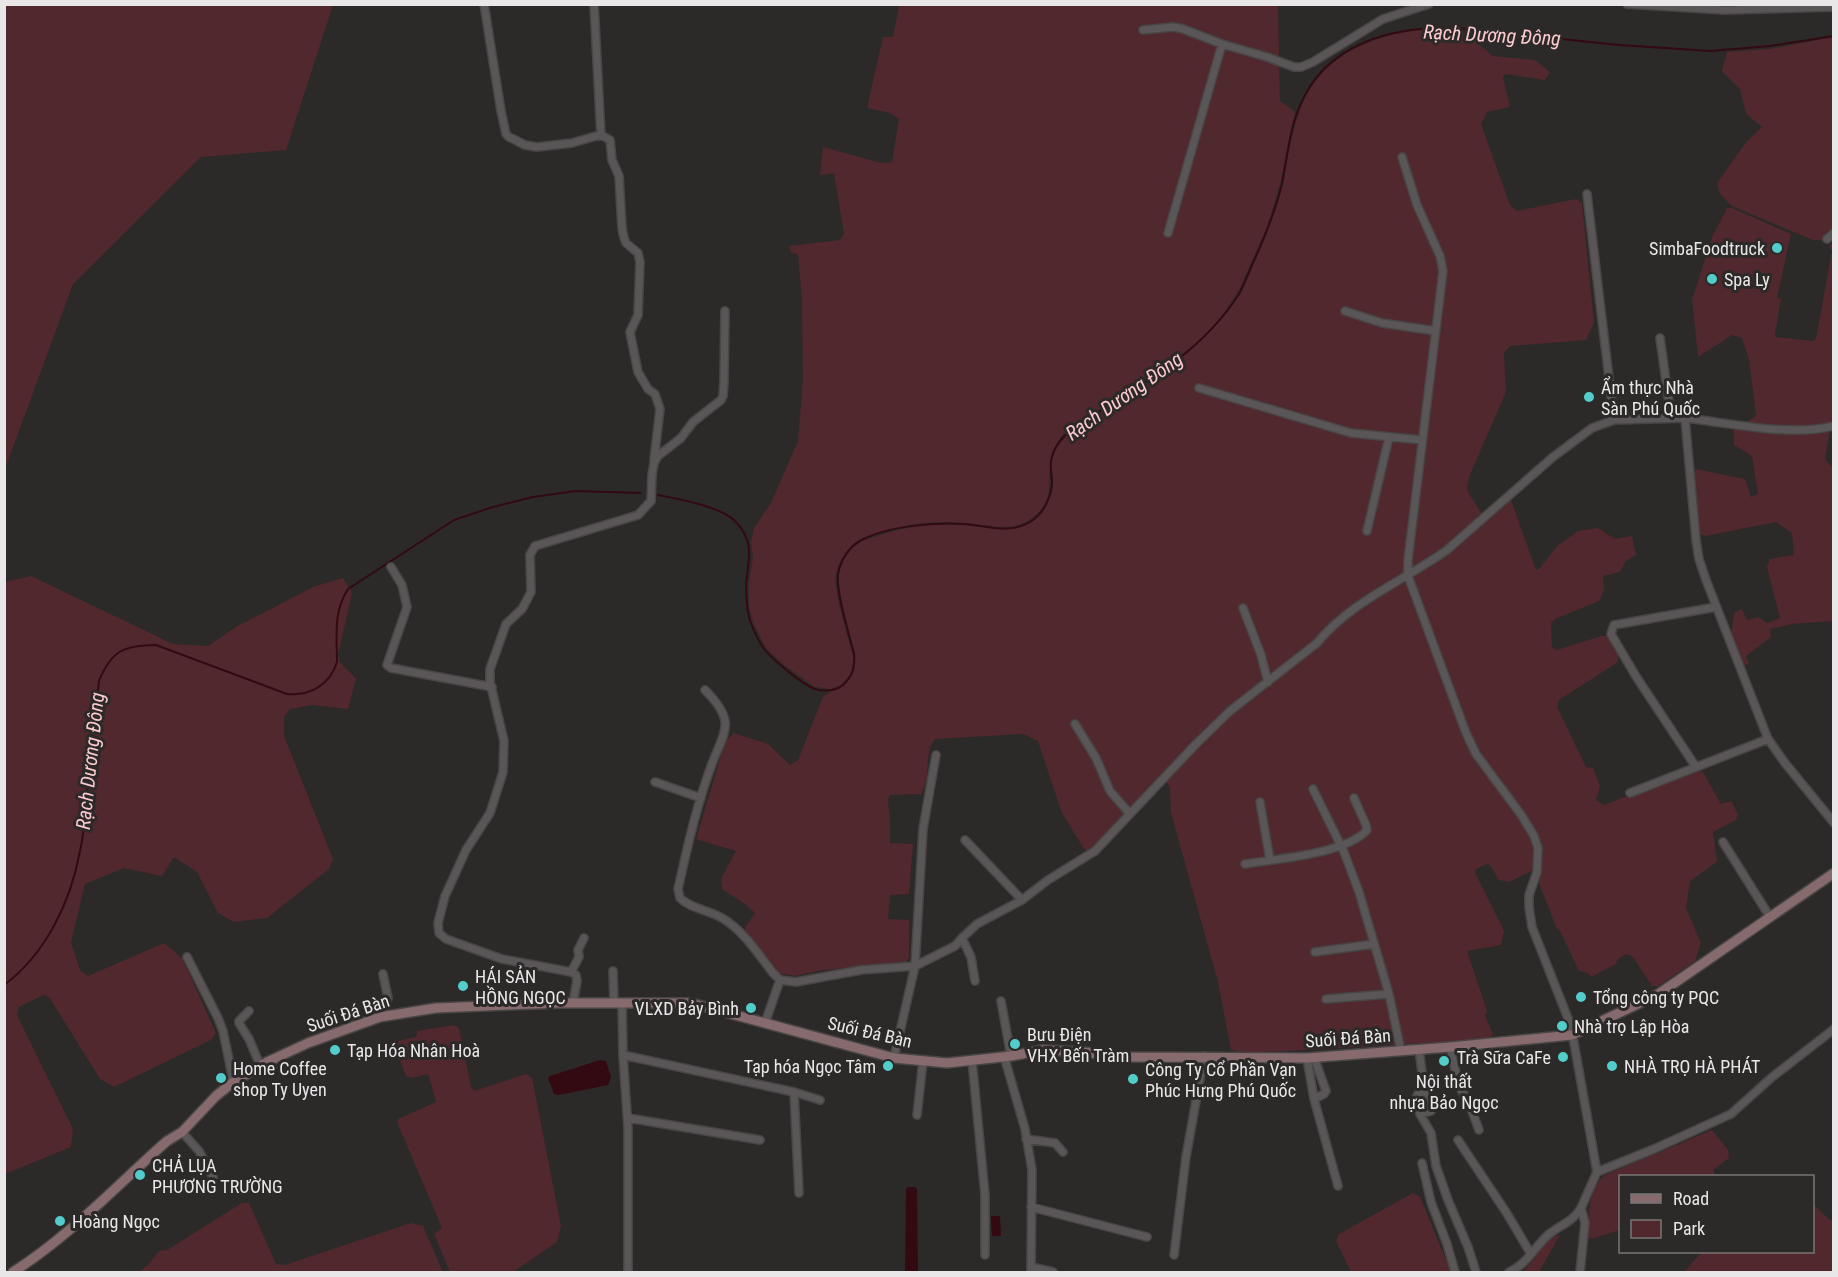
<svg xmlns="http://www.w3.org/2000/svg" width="1838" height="1277" viewBox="0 0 1838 1277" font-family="'Roboto Condensed',sans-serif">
<rect width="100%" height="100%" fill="#2c2929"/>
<!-- green -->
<path fill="#50282d" d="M5 4 333 5 286 150 201 157 73 284 5 469Z
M899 5H1278L1280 101 1293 110 1295 114 1280 184 1267 227 1239 290 1221 317 1200 341 1177 358 1070 429C1060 437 1053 446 1051 459 1046 484 1057 502 1029 520 1009 533 988 525 966 523 936 520 904 524 876 534 870 536 863 537 859 540 847 548 839 561 836 574 833 590 848 637 853 655V664L851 674 841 685 831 689 815 687 784 665 766 648 753 622 749 605V584L753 557 751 542 754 528 771 503 798 441 803 379 802 301 798 254 791 253 789 246 840 240 844 234 834 173 820 175 823 147 881 163 892 162 899 119 890 113 867 108 883 37H893Z
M1431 28 1464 32 1493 56 1535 60 1550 72 1545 80 1505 74 1503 77 1510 107 1487 112 1481 124 1510 205 1517 211 1576 199 1582 203 1594 323 1586 340 1510 346 1504 353 1506 392 1469 477 1467 490 1481 513 1511 500 1536 570 1540 568 1557 546 1578 531 1598 528 1615 539 1632 536 1636 555 1626 561 1620 572 1603 576 1604 590 1599 601 1555 619 1551 623 1552 647 1557 650 1601 636H1608L1618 655V662L1559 700 1557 707 1586 767 1593 768 1600 786 1596 800 1604 805 1692 771 1703 772 1721 804 1731 801 1738 814 1736 820 1713 832 1717 862 1690 881 1686 908 1701 943 1695 961 1658 986H1652L1633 957 1626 954 1617 960 1616 964 1591 977 1588 973 1579 971 1560 931 1556 927 1534 870 1509 882 1499 880 1490 865 1487 864 1476 869 1475 873 1504 931 1501 945 1467 951 1487 1011 1485 1015 1493 1034 1488 1040C1407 1043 1326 1050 1245 1053L1231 1050 1218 982 1171 813 1170 788 1163 775 1095 848 1090 851 1084 849 1062 813 1038 741 1023 734 935 739C923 754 932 778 921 794L890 795 888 800 890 821V843L913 844 909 894 890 895 888 919 909 920V958L905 963 823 970 795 976 779 973 766 961 744 932 746 926 755 913 745 904 722 889 721 879 736 851 696 839 725 742 734 733 768 744 790 765 798 760 823 697C842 683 857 684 855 655 851 637 836 590 839 574 841 562 847 552 857 544 862 540 868 539 874 537 902 527 934 522 964 525 986 526 1010 536 1031 522 1043 515 1052 499 1053 485 1053 477 1051 469 1052 462 1054 449 1062 440 1071 431 1132 392 1199 358 1239 295 1245 286 1248 276 1253 266 1264 240 1276 213 1282 185 1288 160 1291 134 1300 110 1321 53 1375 34 1431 28Z
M1833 37V230L1821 240H1813L1732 206 1720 194 1717 183 1747 141 1762 127 1746 114 1740 89 1722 71 1727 52 1770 49Z
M1727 208H1732L1791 234 1777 298 1781 299 1775 334 1776 337 1813 341 1816 339 1832 250 1829 247 1833 243 1834 419 1829 435 1825 459 1833 468V621L1792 624 1770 629 1771 637 1746 656 1749 664 1742 666 1728 632 1732 629 1734 613 1742 609 1747 620 1758 617 1768 623 1780 618 1767 567 1770 559 1794 555 1792 533 1776 522 1705 536 1700 534 1693 478 1696 469 1745 479 1751 497 1758 494 1752 456 1734 445V430L1756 416 1749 360 1742 338 1732 335 1698 357 1692 300 1712 237Z
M31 576 173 644 208 646 236 627 313 587 343 578 352 593 338 655 340 662 356 679 348 709 312 705 290 709 284 717V736L333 859 329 869 267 918 234 922 218 913 197 872 174 857 162 876 124 868 85 884 71 942 80 970 88 976 164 943 182 958 216 1033 211 1040 114 1087 100 1079 49 997 43 995 19 1007 17 1015 73 1129 71 1147 5 1174 4 582Z
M454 1025 459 1028 471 1087 474 1091 526 1074 532 1078 561 1226 557 1242 513 1272H450L434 1234 442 1228 397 1122 398 1119 436 1102 428 1074 411 1078 406 1076 395 1046 397 1041 416 1037 418 1031Z
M1712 1130 1728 1150 1729 1158 1713 1170 1716 1176H1620V1230L1591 1239 1588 1237C1589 1215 1587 1191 1605 1175Z
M1413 1193 1420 1197 1451 1272H1351L1336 1241 1339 1234Z
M242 1203H249L276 1264 285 1265 411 1223 423 1226 443 1272H139L149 1264 159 1251 167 1250Z
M1813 1204 1830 1220H1833V1272H1680H1684L1702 1252H1812Z
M1560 1235 1539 1272H1523L1551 1237Z"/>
<!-- water -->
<path fill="#330a12" d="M600 1060 606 1061 611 1077 608 1085 559 1095 554 1094 548 1078 550 1076Z
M908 1187H915L917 1189 918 1272H905L906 1189Z
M991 1216H1000L1001 1236H992Z"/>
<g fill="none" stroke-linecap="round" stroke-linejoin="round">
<!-- stream -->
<path stroke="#330a12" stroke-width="2" d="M658 495C678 499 720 506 735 521 756 542 748 560 746 585 746 597 747 610 750 621 753 629 758 639 762 646 769 657 803 685 815 689 825 692 838 691 845 683 853 674 855 667 854 654 850 637 835 590 838 574 840 561 849 547 860 541 886 526 934 522 963 524 986 525 1008 535 1030 522 1043 514 1051 498 1052 483 1052 476 1050 468 1051 461 1053 448 1061 439 1070 430 1131 391 1199 357 1239 294 1244 285 1248 274 1252 265 1264 239 1275 212 1282 184 1287 159 1289 132 1299 108 1325 42 1394 26 1458 28L1619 45 1710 51 1770 46 1834 36
M4 985C46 954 71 901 80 851 85 829 86 805 88 782 92 749 95 715 99 681 111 651 124 645 156 645L287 694C310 696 330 685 337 662 337 636 333 612 348 589L454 520 493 507 533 497 576 491 641 493"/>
<defs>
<path id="street" d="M484 4 501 111 506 134 509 137 525 145 537 147 572 143 596 136H603L610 140 612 160 619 176 622 228 624 238 626 243 638 253 640 262 638 315 630 332 638 372 648 389 655 394 660 409 654 460
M594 4 601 136
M1627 4 1724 10 1834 7
M1143 30 1173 27 1183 29 1222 44 1267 57 1294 67H1301L1313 62 1383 19 1429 4
M1402 157 1417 205 1440 256 1443 271 1408 560V576L1466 733 1476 754 1522 816 1534 836 1538 848 1537 872 1529 895V907L1532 927 1571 1026 1597 1172 1581 1208 1585 1223 1580 1272
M1587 194 1614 420
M1168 233 1222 44
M1827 239 1834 233
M1345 311 1382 323 1436 331
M1660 338 1671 417
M1199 388 1351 433 1422 440
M1685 418 1696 540 1699 559 1706 580 1768 739 1785 763 1834 823
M1367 531 1389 437
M391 567 402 585 407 607 387 665 391 668 492 687
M1243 608 1261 655 1268 682
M705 690C713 698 723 709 725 721 727 732 719 746 715 756 698 799 688 844 678 889L680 898C691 909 709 910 722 918 744 931 758 954 773 973L780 980 796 982 861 970 915 966 955 946 962 938 977 924 1022 900 1048 880 1095 851 1196 744 1230 711 1317 643C1350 602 1405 580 1447 550L1553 457 1592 428 1614 420 1685 418C1732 423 1787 437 1834 426
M1075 724 1096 758 1110 791 1130 814
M1696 767 1637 678 1611 634 1614 625 1716 607
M655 782 701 798
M1313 789 1344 852 1359 892 1389 994 1401 1051
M1630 793 1768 739
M1260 802 1270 860
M965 840 1022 900
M1723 842 1770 917
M1245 864C1276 859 1346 854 1367 830L1366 825 1354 798
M962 938 971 957 975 981
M1315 952 1374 944
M187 957 218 1018 223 1031 232 1075V1083
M613 971 614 1003
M571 972 579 957 578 950 584 938
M383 974 388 998 383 1016
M1326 999 1389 994
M1001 1001 1011 1056
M573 1003 577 981 576 975 571 972 502 959 446 939 439 933 438 923 445 896 466 850 490 813 503 772 504 741 490 682V669L506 624 522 609 531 592 530 555 535 546 638 515 651 501 652 475 654 463 658 456 681 438 693 422 721 400 723 396 724 383 725 311
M622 1003 623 1055 628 1128V1272
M249 1011 239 1021V1023L249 1039 260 1065
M765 1023 780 980
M1450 1047 1459 1086 1469 1103 1479 1130
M1419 1050C1421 1062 1422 1077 1425 1089 1428 1099 1434 1099 1431 1111L1420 1114
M623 1055 794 1092 820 1100
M1004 1056 1025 1129 1032 1170 1031 1272
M1314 1057 1326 1091 1324 1094 1314 1099
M894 1058 915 966 923 829 936 755
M1307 1058 1314 1099 1338 1186
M972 1060 985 1195V1255
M1426 1091 1418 1094 1417 1096 1420 1114 1431 1133 1436 1166 1448 1200 1468 1247 1476 1272
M794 1092 799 1193
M917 1115 923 1061
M628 1118 760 1140
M182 1132 199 1151 213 1177
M1026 1139 1055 1143 1063 1152
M1458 1140 1506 1212 1531 1254
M1422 1163 1431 1202 1447 1244 1455 1272
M1597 1172 1654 1149 1731 1114 1771 1078 1834 1029
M1031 1207 1147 1237
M1174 1255 1186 1157 1204 1056
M1031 1267 1053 1272
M1509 1272C1526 1265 1534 1248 1547 1236 1559 1225 1572 1223 1581 1208"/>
<path id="secondary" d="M13 1272C70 1236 117 1185 167 1141L182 1132 216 1096 232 1083 267 1062 308 1043 380 1017 436 1008 559 1003H691L894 1058 947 1063 1011 1056 1043 1050 1083 1052 1124 1057 1307 1058 1450 1047 1572 1035 1657 995 1834 873"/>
</defs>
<!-- street casing -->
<use href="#street" stroke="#484545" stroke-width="10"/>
<!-- secondary casing -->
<use href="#secondary" stroke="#484545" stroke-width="12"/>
<!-- street -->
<use href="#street" stroke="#5a5657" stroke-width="7"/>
<!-- secondary -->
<use href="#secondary" stroke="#876a6d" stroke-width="9"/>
</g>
<!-- markers -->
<g fill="#53cdcb" stroke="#2c2929" stroke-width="2">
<circle cx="1777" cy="248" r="6"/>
<circle cx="1712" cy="279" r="6"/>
<circle cx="1589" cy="397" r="6"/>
<circle cx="463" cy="986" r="6"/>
<circle cx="1581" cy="997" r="6"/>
<circle cx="751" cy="1008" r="6"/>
<circle cx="1562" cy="1026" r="6"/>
<circle cx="1015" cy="1044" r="6"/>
<circle cx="335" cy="1050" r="6"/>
<circle cx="1563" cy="1057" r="6"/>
<circle cx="1444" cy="1061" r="6"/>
<circle cx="888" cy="1066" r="6"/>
<circle cx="1612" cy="1066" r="6"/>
<circle cx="221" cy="1078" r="6"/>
<circle cx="1133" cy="1079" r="6"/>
<circle cx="140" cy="1175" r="6"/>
<circle cx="60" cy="1221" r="6"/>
</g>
<g text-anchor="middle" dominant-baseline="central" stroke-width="6" stroke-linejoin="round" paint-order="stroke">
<!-- poi labels -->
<g font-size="18" fill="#e9e7e7" stroke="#2c2929" text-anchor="start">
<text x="1765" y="248" text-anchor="end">SimbaFoodtruck</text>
<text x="1724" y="279">Spa Ly</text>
<text x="1601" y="387">Ẩm thực Nhà<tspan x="1601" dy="21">Sàn Phú Quốc</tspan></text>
<text x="475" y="976">HÁI SẢN<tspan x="475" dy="21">HỒNG NGỌC</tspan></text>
<text x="1593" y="997">Tổng công ty PQC</text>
<text x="739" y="1008" text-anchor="end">VLXD Bảy Bình</text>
<text x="1574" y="1026">Nhà trọ Lập Hòa</text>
<text x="1027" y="1034">Bưu Điện<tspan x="1027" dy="21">VHX Bến Tràm</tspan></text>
<text x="347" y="1050">Tạp Hóa Nhân Hoà</text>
<text x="1551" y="1057" text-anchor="end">Trà Sữa CaFe</text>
<text x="876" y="1066" text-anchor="end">Tạp hóa Ngọc Tâm</text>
<text x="1624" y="1066">NHÀ TRỌ HÀ PHÁT</text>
<text x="233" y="1068">Home Coffee<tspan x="233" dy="21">shop Ty Uyen</tspan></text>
<text x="1145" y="1069">Công Ty Cổ Phần Vạn<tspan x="1145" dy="21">Phúc Hưng Phú Quốc</tspan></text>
<text x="1444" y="1081" text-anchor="middle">Nội thất<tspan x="1444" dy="21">nhựa Bảo Ngọc</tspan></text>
<text x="152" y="1165">CHẢ LỤA<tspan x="152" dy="21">PHƯƠNG TRƯỜNG</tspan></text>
<text x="72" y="1221">Hoàng Ngọc</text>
</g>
<!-- street labels -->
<g font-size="18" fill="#e9e7e7" stroke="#2c2929">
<text transform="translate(348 1013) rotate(-18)">Suối Đá Bàn</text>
<text transform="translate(870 1032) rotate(13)">Suối Đá Bàn</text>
<text transform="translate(1348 1038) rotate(-4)">Suối Đá Bàn</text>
</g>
<!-- water labels -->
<g font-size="20" font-style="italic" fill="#fdcace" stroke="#2c2929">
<text transform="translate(1492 35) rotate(3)">Rạch Dương Đông</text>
<text transform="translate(1124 396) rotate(-35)">Rạch Dương Đông</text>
<text transform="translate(90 761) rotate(-84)">Rạch Dương Đông</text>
</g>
</g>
<!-- border -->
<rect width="1838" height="1277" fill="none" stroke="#e9e7e7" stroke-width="12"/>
<!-- legend -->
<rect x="1619" y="1175" width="195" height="78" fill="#2c2929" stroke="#787575" stroke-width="1.5"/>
<rect x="1631" y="1194" width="30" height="9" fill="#876a6d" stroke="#787575" stroke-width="1.5"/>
<text x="1673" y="1205" font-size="18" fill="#e9e7e7">Road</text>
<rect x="1631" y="1220" width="30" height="18" fill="#50282d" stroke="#787575" stroke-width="1.5"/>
<text x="1673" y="1235" font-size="18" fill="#e9e7e7">Park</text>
</svg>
